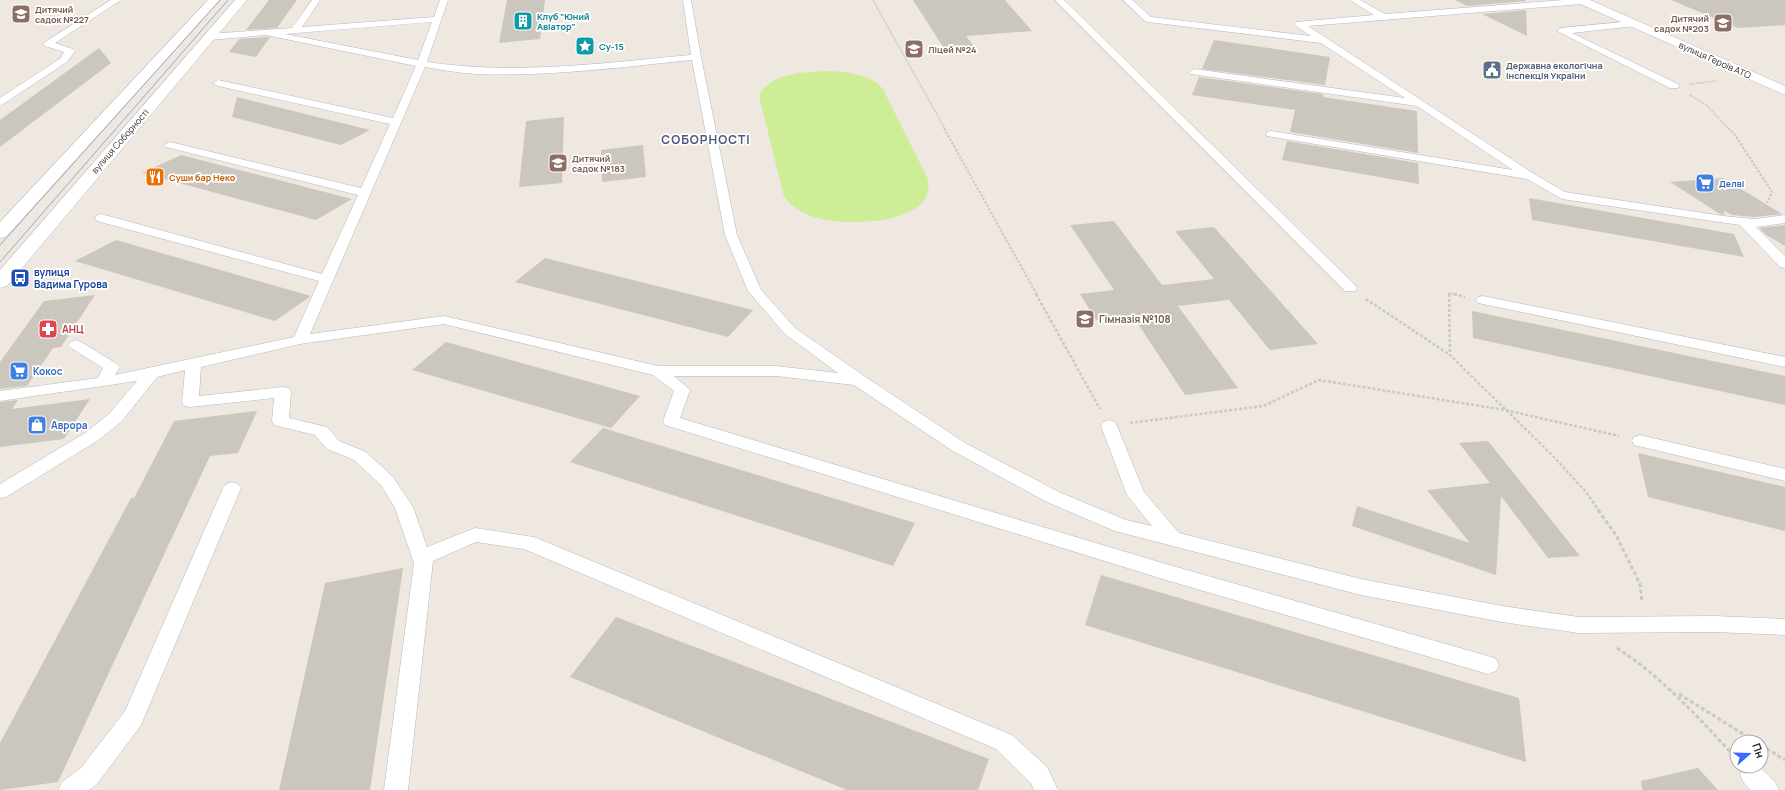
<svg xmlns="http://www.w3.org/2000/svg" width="1785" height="790" viewBox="0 0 1785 790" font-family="Manrope,sans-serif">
<rect width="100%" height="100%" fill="#efe8e0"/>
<!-- pitch -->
<path fill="#cdee97" d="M829 71C847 72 871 74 883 89L927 177C942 226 842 227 814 217 802 213 792 207 784 197L759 96C769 72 807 72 829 71Z"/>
<!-- building -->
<path fill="#cbc6be" d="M269 0H297L277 28 246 30Z
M507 0H545L540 39 499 43Z
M913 0H1005L1032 31 966 36 975 48 945 50Z
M1455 0H1526V1L1467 6Z
M1671 0H1785V25L1738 28Z
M1526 10 1527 36 1482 14Z
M266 37H270L256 57 229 52 239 39Z
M1214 40 1330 57 1325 85 1202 69Z
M99 48 111 63 0 147V120Z
M1199 77 1323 94V97L1417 111 1418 153 1290 132 1295 110 1192 95Z
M237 97 370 130 341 145 232 117Z
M564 117 562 183 519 187 526 121Z
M1287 141 1418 163 1419 184 1282 160Z
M643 145 646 177 602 182 601 150Z
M181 155 352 199 316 220 142 173Z
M1723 178 1782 214 1754 217 1732 215 1723 210 1725 215 1720 214 1670 182Z
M1529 198 1734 234 1744 257 1532 220Z
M1114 221 1162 285 1214 279 1175 231 1214 227 1318 344 1270 350 1229 300 1178 306 1238 388 1185 395 1132 315 1096 320 1080 294 1114 290 1070 225Z
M1785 225V246L1766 235 1759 228Z
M116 240 311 296 275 321 75 261Z
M545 258 753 310 728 337 515 282Z
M95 295 61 347 53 348 27 386 0 389V362L44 301Z
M1472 311 1785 376V405L1473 338Z
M446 342 640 396 611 428 412 370Z
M90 399 64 439 0 447V402L18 400 12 409Z
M257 411 238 453 210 456 58 782 0 790V743L131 498H134L174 421Z
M603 428 915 523 893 566 570 462Z
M1488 441 1580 556 1548 558 1501 496 1496 575 1352 526 1357 506 1470 543 1427 490 1490 483 1459 443Z
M1638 453 1785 487V531L1648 497Z
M403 568 370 790H279L325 583Z
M1101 575 1519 698 1526 762 1085 625Z
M616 617 989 759 978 790H847L570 677Z
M1698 768 1718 790H1642L1641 781Z"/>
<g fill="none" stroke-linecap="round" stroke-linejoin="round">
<defs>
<path id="service" d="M111 0H121L55 43 73 49 75 51 67 62 0 106V98L61 58 64 52 45 46 43 44 45 42Z
M312 0H320L302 27 434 17 440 0H448L427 62C515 75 603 63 691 55L683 0H691L701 57 737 235 761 290 795 328 864 376 965 443 1059 492 1126 520 1152 526 1127 495 1101 426 1103 422 1109 420 1115 422 1117 426 1144 492 1179 533 1361 579 1502 606 1579 617 1715 616 1785 619V635L1715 632 1579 633 1502 622 1361 595 1115 531 1047 502 953 451 854 385 776 376H674L690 390 680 418 1166 564 1488 656 1496 659 1499 665 1496 671 1488 674 1166 580 665 425 663 421 674 391 653 375 444 324 300 344 201 367 199 396 283 387 289 388 291 392 289 418 327 427 339 441 366 452 393 477 413 507 427 547 475 528 534 537 1012 735 1047 767 1058 790H1034L1031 783 996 749 524 549 476 542 433 561 408 790H384L414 563 395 508 381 485 354 460 327 449 315 435 274 425 272 421 274 398 190 407 184 406 182 402 185 370 157 377 121 422 97 441 6 497 0 498V484L85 433 109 414 137 381 0 401V391L98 378 103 368 71 348 68 345 71 342 76 340 81 342 117 364 120 367 115 375 294 337 319 281 97 221 95 218 97 215 101 214 322 274 358 195 166 147 164 145 170 142 361 188 390 124 218 86 213 83 218 80 393 118 416 66 266 35 209 40 204 37 209 34 292 28ZM432 22 418 60 285 34ZM692 60 725 235 748 291 785 334 838 373 776 366H658L444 316 310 334 425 67C442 70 459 73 477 74 548 77 621 67 692 60Z
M1055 0H1064L1355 285 1357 288 1355 291H1345Z
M1123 0H1132L1151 17 1311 36 1296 26 1295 24 1296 22 1374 15 1350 0H1360L1385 14 1563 0H1586L1585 3 1582 4 1308 26 1534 174 1565 192 1723 216 1754 219 1785 215V223L1756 227 1785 256V268L1780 267 1740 225 1562 199 1527 179 1267 136 1266 134 1267 132 1271 131 1513 170 1417 106 1191 74 1189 72 1194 69 1405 98 1321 43 1148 22 1145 21Z
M1633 21 1636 22 1637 24 1636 26 1572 33 1678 84 1679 86 1678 88H1670L1557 31 1561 28Z
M1483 296 1785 357V367L1478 303 1476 300 1478 297Z
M1640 435 1785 469V481L1634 445 1632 441 1634 437Z
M232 482 238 484 241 488 141 725 97 784 89 790H58L62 782 81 768 125 711 223 488 226 484Z
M1747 766 1760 767 1775 782 1779 790H1751L1744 783 1740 775 1744 767Z"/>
<path id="minor" d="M1574 0H1590L1785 86V95L1576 2Z"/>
<path id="secondary" d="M208 0H220L6 237 0 238V222Z
M235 0H247L7 286 0 288V270Z"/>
</defs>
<!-- service casing -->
<use href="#service" stroke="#b4b7c1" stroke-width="1"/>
<!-- minor casing -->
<use href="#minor" stroke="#b4b7c1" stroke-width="1"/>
<!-- secondary casing -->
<use href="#secondary" stroke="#b4b7c1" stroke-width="1"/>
<!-- path-far3 -->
<path stroke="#c9c9c9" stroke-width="1.5" stroke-dasharray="2 1" stroke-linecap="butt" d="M873 0 945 129
M1690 84 1717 81
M1690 95 1706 105 1729 129"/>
<!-- path-far2 -->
<path stroke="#c9c9c9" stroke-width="2" stroke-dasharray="2.5 1.5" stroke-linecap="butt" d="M944 128 1037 295
M1728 128 1735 135 1772 192 1767 203
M1449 295V293L1458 295"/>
<!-- path-far1 -->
<path stroke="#c9c9c9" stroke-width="2.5" stroke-dasharray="3 2" stroke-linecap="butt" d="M1036 294 1100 409
M1449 294 1450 355 1553 456 1586 492 1599 511
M1454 294 1465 297
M1366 299 1450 355
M1130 423 1263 406 1319 380 1505 410 1619 436"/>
<!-- path -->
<path stroke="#c9c9c9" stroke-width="3" stroke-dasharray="4 2.5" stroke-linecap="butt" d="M1598 510 1616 535 1640 584 1642 602
M1617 648C1663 678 1698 717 1735 757
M1679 694 1756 742
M1761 745 1785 760"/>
<!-- service -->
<use href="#service" fill="#fff" fill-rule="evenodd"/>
<!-- minor -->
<use href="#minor" fill="#fff" fill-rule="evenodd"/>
<!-- secondary -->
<use href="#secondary" fill="#fff" fill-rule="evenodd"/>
<!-- tram -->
<path stroke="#a2a6b8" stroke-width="1" d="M0 245 220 0
M0 262 228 0"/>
</g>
<!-- icons -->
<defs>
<symbol id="school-square" viewBox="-11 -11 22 22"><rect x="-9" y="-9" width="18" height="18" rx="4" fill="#8d6e63" stroke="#fff"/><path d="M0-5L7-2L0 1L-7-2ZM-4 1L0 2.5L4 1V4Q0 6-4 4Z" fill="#fff"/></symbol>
<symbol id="building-square" viewBox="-11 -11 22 22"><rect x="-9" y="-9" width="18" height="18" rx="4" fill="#0f9aa8" stroke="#fff"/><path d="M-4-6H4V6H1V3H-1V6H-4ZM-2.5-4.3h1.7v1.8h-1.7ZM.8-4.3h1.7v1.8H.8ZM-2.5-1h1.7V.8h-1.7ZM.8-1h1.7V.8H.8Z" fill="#fff"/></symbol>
<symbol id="sight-square" viewBox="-11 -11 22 22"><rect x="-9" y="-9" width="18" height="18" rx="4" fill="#0f9aa8" stroke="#fff"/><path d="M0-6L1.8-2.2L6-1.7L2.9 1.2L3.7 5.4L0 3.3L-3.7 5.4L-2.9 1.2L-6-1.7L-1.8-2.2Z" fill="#fff"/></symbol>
<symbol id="civic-square" viewBox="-11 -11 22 22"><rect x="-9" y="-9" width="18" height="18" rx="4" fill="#5c6f8a" stroke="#fff"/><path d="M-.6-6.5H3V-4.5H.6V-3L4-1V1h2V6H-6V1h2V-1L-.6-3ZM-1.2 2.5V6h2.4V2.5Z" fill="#fff"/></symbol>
<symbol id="restaurant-square" viewBox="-11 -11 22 22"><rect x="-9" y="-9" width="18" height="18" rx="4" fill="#e8710a" stroke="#fff"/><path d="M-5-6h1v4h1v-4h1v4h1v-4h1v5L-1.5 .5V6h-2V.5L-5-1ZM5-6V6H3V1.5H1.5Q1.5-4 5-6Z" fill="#fff"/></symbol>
<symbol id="supermarket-square" viewBox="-11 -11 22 22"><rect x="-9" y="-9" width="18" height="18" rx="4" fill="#3f7fe0" stroke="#fff"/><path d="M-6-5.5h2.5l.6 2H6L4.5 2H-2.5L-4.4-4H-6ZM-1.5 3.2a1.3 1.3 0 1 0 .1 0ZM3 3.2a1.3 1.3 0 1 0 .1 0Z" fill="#fff"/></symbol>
<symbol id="bus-square" viewBox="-11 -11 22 22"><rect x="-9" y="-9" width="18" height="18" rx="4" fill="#1a4fb4" stroke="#fff"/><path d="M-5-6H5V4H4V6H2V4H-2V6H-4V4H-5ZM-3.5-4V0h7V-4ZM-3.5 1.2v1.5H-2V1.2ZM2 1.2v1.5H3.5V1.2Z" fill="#fff"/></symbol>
<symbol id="pharmacy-square" viewBox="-11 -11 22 22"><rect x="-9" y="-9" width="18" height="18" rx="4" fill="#e0444e" stroke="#fff"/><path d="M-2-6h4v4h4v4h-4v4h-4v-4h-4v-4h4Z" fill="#fff"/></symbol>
<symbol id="shop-square" viewBox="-11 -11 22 22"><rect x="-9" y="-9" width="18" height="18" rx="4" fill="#3f7fe0" stroke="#fff"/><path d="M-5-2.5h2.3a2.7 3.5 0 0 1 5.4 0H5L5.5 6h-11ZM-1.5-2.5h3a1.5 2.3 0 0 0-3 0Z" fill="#fff"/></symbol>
</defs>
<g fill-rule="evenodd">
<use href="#school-square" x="10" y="3" width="22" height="22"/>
<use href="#building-square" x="512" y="10" width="22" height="22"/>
<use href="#school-square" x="1712" y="12" width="22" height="22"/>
<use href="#sight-square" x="574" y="35" width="22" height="22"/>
<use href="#school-square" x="903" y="38" width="22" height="22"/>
<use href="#civic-square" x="1481" y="59" width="22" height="22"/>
<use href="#school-square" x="547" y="152" width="22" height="22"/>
<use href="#restaurant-square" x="144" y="166" width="22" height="22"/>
<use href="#supermarket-square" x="1694" y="172" width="22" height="22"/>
<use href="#bus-square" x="9" y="267" width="22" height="22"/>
<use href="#school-square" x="1074" y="308" width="22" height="22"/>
<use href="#pharmacy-square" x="37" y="318" width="22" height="22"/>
<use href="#supermarket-square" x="8" y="360" width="22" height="22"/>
<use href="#shop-square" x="26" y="414" width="22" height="22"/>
</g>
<g text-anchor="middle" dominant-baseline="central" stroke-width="3.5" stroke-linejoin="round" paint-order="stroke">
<!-- far-education labels -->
<g font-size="9" font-weight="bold" fill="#785e54" stroke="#fff" text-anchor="start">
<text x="35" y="9">Дитячий<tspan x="35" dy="10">садок №227</tspan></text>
<text x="1709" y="18" text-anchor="end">Дитячий<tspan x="1709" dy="10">садок №203</tspan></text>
<text x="928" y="49">Ліцей №24</text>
<text x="572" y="158">Дитячий<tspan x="572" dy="10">садок №183</tspan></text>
</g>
<!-- far-culture labels -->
<g font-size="9" font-weight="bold" fill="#0d838f" stroke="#fff" text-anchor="start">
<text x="537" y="16">Клуб "Юний<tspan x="537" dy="10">Авіатор"</tspan></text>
<text x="599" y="46">Су-15</text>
</g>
<!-- far-street labels -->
<g font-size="9" fill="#2e2e2e" stroke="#fff">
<text transform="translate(1715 60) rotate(24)">вулиця Героїв АТО</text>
<text transform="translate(120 141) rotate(-49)">вулиця Соборності</text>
</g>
<!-- far-service labels -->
<g font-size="9" font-weight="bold" fill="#4e5e75" stroke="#fff" text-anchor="start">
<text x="1506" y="65">Державна екологічна<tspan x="1506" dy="10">інспекція України</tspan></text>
</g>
<!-- far-food labels -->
<g font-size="9" font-weight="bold" fill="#c56008" stroke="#fff" text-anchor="start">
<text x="169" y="177">Суши бар Неко</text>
</g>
<!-- far-shop labels -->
<g font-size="9" font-weight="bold" fill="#366cbe" stroke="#fff" text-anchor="start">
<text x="1719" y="183">Делві</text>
</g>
<!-- transit labels -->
<g font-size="10" font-weight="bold" fill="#164399" stroke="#fff" text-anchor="start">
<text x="34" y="272">вулиця<tspan x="34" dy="12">Вадима Гурова</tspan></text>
</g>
<!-- education labels -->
<g font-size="10" font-weight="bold" fill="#785e54" stroke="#fff" text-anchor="start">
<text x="1099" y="319">Гімназія №108</text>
</g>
<!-- health labels -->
<g font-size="10" font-weight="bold" fill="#be3a42" stroke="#fff" text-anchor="start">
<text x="62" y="329">АНЦ</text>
</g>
<!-- shop labels -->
<g font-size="10" font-weight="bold" fill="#366cbe" stroke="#fff" text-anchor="start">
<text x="33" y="371">Кокос</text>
<text x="51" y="425">Аврора</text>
</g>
<!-- far-district labels -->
<g font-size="12" font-weight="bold" letter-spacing="1" fill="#4b5781" stroke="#fff">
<text x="706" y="139">СОБОРНОСТІ</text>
</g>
</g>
<!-- north arrow -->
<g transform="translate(1749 754) rotate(70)"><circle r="19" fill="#ffffff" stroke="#ababab"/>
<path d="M0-3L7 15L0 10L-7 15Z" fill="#3d69ff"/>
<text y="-6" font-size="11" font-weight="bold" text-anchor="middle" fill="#2e2e2e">Пн</text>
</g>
</svg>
